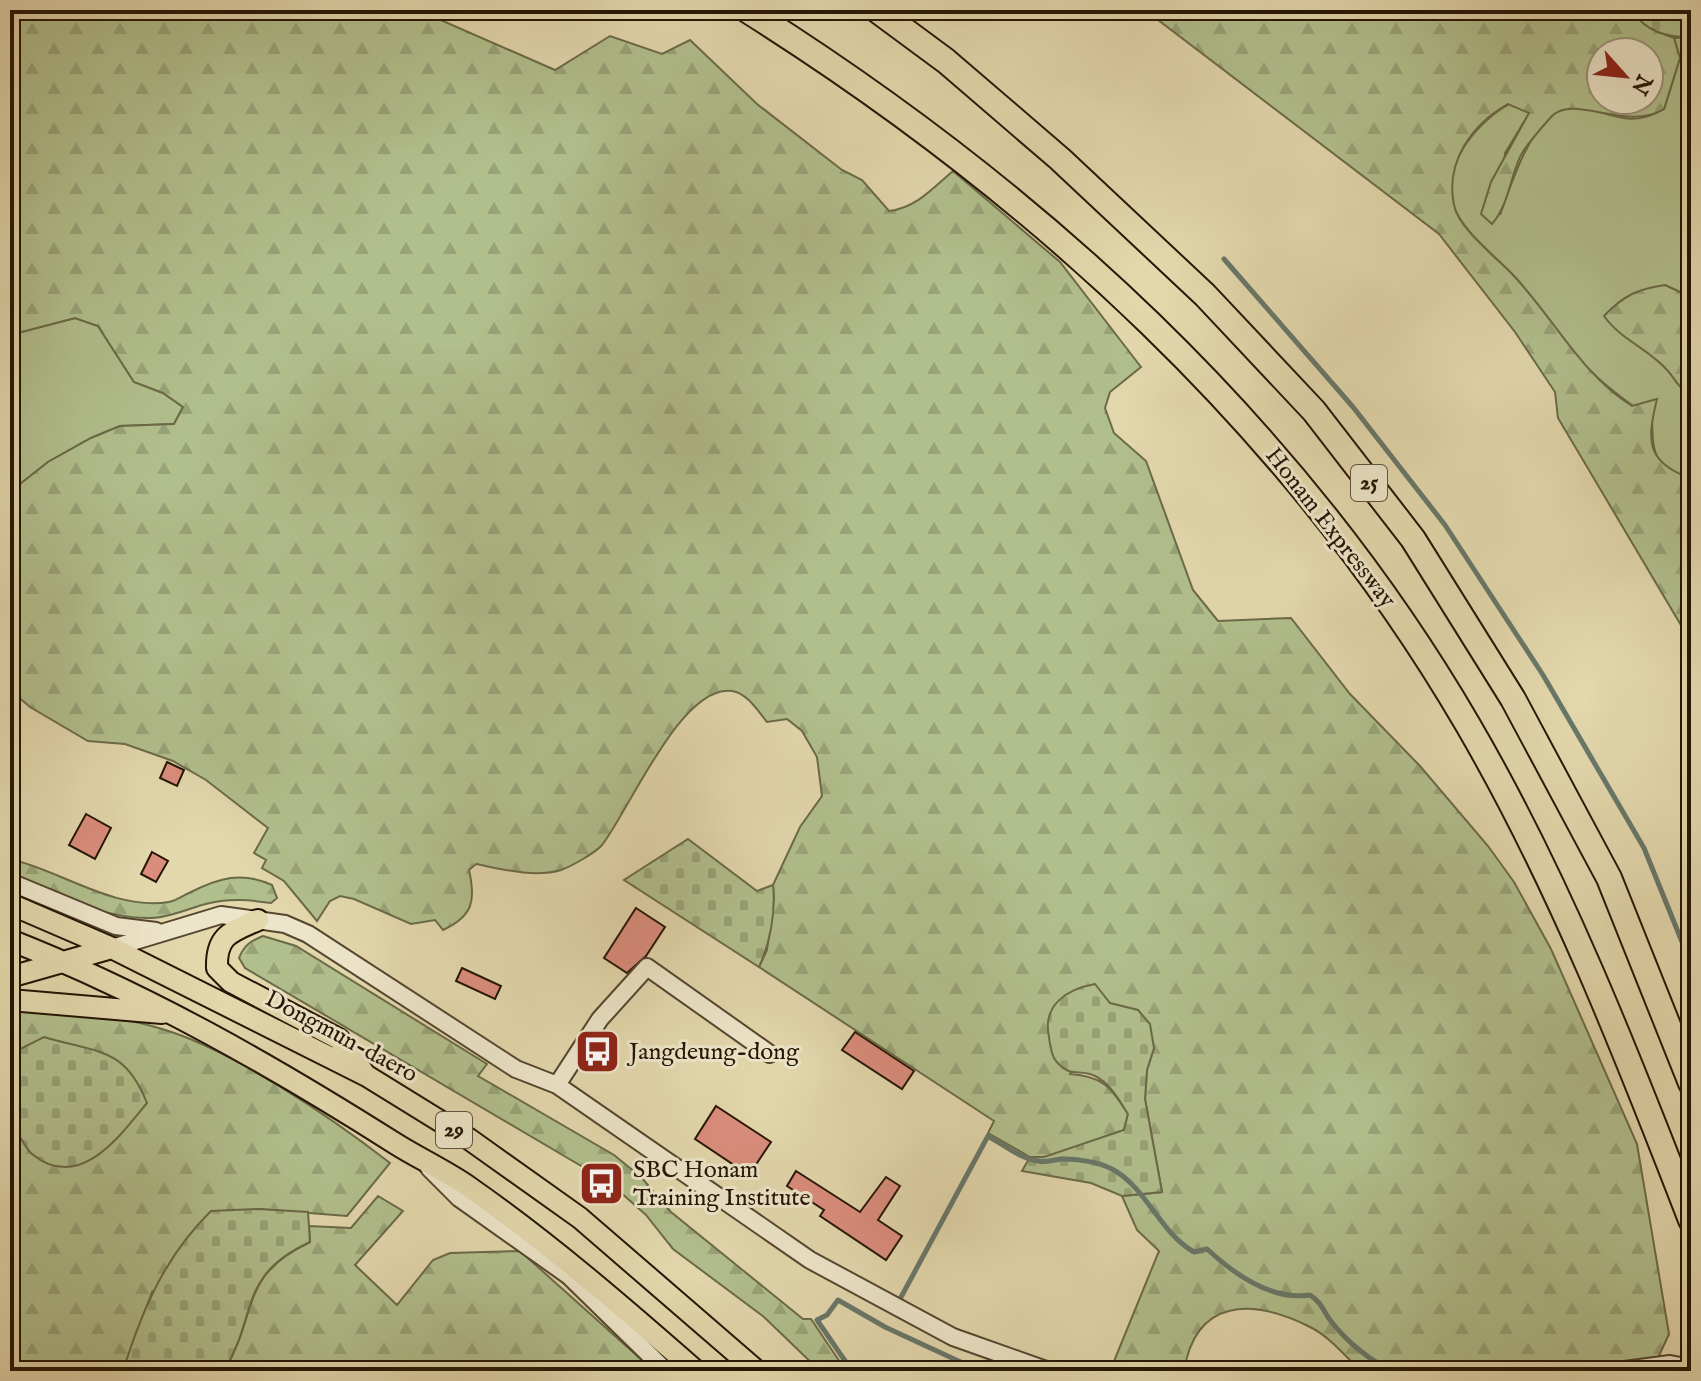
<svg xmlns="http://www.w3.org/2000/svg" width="1701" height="1381" viewBox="0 0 1701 1381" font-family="'IM FELL English',serif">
<defs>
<pattern id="forest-firs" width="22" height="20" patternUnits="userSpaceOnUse" patternTransform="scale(2)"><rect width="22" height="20" fill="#b1bf8c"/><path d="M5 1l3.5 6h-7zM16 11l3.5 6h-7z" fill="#98a377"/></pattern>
<pattern id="cemetery-stones" width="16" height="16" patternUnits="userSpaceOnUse" patternTransform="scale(2)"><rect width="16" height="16" fill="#b1bf8c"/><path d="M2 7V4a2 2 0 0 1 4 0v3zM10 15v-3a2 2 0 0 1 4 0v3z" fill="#98a377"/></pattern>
</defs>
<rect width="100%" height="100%" fill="#e3d7ac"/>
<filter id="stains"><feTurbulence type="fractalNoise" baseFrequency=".0025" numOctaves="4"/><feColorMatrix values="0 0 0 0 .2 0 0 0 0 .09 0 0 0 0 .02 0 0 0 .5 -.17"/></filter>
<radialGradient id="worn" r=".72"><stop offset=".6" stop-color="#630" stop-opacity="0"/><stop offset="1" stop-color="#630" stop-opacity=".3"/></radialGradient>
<!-- green -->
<path fill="#b1bf8c" stroke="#6b6a48" stroke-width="2" d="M1691 37V479C1654 464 1653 458 1652 419 1620 398 1593 377 1568 348 1548 325 1534 296 1512 274 1494 255 1467 235 1455 210 1436 171 1476 122 1509 104L1530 112 1505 153 1500 215C1511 185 1532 114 1568 108 1599 102 1623 134 1664 109L1680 58 1674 38Z
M75 318 98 326 134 382 163 393 183 407 174 424 120 426 91 438 48 462 15 488 10 507V335Z"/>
<!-- forest -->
<path fill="url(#forest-firs)" stroke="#6b6a48" stroke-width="2" fill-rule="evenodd" d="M10 10H418L555 70 610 36 662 54 690 40 757 104 842 170 862 180 889 211C916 208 933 188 953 171L1060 262 1141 367 1110 392 1105 408 1114 433 1146 461 1193 590 1218 621 1291 618 1350 694 1420 766 1488 846 1514 882 1551 949 1637 1144 1669 1334 1657 1360 1581 1371H1361C1346 1357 1329 1336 1310 1327 1252 1298 1196 1298 1184 1371H1110L1159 1251 1137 1230 1122 1196 1162 1192 1145 1099 1147 1070 1154 1048 1138 1010 1110 1004 1070 1074C1103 1076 1111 1087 1128 1114L1124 1130 1044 1158 1030 1157 988 1133 994 1121 759 967 767 950 774 898 773 885 800 827 822 796 817 757 802 731 787 719 767 722C758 711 747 693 732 691 681 684 629 811 602 845 595 853 572 866 561 870 535 878 501 869 476 864L469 870C476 901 473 916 443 930L435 920 411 924 354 899 340 896 330 901 317 921 284 881 262 868 266 860 254 853 268 828 206 780 173 761 125 744 88 741 30 707 10 690V507L15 488 48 462 91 438 120 426 174 424 183 407 163 393 134 382 98 326 75 318 10 335Z
M1145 10H1632L1651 29 1674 38 1680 58 1664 109C1626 132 1575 94 1552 116 1542 127 1528 143 1521 155 1510 177 1509 204 1492 224L1481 214 1491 182 1529 113 1508 104C1472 124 1445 162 1454 205 1458 228 1497 258 1513 275 1554 318 1580 373 1632 406L1657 399C1646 444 1647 461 1691 479V642L1558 418 1555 392 1515 332 1439 234ZM1601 52H1649V100H1601Z
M1665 285 1691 297V393C1679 390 1676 380 1668 371 1649 349 1621 340 1604 316 1623 296 1637 289 1665 285Z
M10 859C60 870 114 911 169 902 176 901 184 895 191 892 219 878 242 871 272 885L277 898 271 903C250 900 231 898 210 903 191 907 170 918 150 918 100 919 55 893 10 873Z
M263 936 296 946 487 1064 478 1076 614 1155 641 1177 671 1212 803 1319H811L846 1371H820L764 1317 673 1249 646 1215 610 1183 245 968 239 958C244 945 251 941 263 936Z
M10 1007C61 1012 113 1014 162 1029 231 1049 332 1118 390 1163L347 1216 258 1209 152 1292 123 1371H10V1150L14 1127Z
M378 1196 403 1211 355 1265 397 1305 433 1260 450 1253 520 1251 654 1371H224C259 1313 238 1276 310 1242L309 1226 351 1228Z"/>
<!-- cemetery -->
<path fill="url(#cemetery-stones)" stroke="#6b6a48" stroke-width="2" d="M1632 10H1691V37C1668 38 1644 31 1632 10Z
M688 839 757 891 773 885C776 912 770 943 759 967L624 880Z
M1095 984 1110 1003 1138 1010 1150 1024 1154 1048 1147 1070 1145 1099 1162 1192 1122 1196 1091 1183 1022 1171 1030 1157H1044L1124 1130 1128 1114C1119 1100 1110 1083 1095 1076 1079 1068 1071 1079 1056 1061 1051 1055 1050 1045 1049 1037 1042 1005 1067 989 1095 984Z
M44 1037C98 1053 125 1047 147 1103 120 1136 79 1193 32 1154 25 1148 20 1135 14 1128L10 1150V1054Z
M258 1209 308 1212 310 1242C237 1276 259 1313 224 1371H123C142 1310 165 1256 211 1211Z"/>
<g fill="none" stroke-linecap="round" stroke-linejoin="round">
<!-- stream -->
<path stroke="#687769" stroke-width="5" d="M1224 259 1353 407 1445 525 1543 675 1644 848 1691 964
M900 1299 988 1136C1004 1145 1021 1159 1038 1161 1047 1163 1055 1159 1063 1159 1078 1159 1099 1162 1112 1169 1147 1188 1159 1232 1194 1252L1207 1249C1234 1274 1272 1301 1310 1295 1321 1302 1323 1310 1330 1320 1346 1341 1369 1360 1392 1371
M852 1371 817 1320 827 1315 838 1300 885 1327 980 1371"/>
</g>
<!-- building -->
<path fill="#db8d7d" stroke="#251505" stroke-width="2" d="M167 762 184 770 177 786 160 778Z
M86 814 111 828 95 859 69 845Z
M152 852 168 861 156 882 141 874Z
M636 908 665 927 646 956 627 973 604 958Z
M462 968 501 986 495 999 456 981Z
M855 1032 914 1071 902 1089 842 1050Z
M716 1106 771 1142 749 1175 695 1139Z
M796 1171 860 1212 886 1177 900 1186 878 1220 902 1236 886 1260 820 1216 824 1210 787 1186Z"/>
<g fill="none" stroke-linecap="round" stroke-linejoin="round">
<defs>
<path id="minor" d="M10 882 116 926 156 931
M112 948 221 915 285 924 308 934 516 1069 557 1085 810 1260 953 1337 1049 1371
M557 1085 600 1019 647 967 770 1054
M429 1168 459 1198 569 1276 666 1371
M1617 1371 1670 1364 1691 1368"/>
<path id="major" d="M10 904 112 948 367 1076 469 1139 580 1218 757 1371
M258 920C231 932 216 935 217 968L231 982 339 1039 364 1073
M10 940C145 993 273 1066 396 1144 420 1159 446 1171 469 1187 549 1243 623 1307 696 1371
M10 977 112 948
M10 1000 162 1013"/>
<path id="highway" d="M747 10C1036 192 1295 428 1468 725 1559 881 1626 1052 1691 1220
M877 10 946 61 1060 159 1205 295 1314 411 1413 539 1513 699 1609 878 1691 1083"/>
</defs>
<!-- minor casing -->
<use href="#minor" stroke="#54462f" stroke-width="20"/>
<!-- major casing -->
<use href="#major" stroke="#251505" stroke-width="24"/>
<!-- highway casing -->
<use href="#highway" stroke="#251505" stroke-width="28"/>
<!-- minor -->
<use href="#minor" stroke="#ede5c9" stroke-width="16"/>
<!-- major -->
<use href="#major" stroke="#e3d7ac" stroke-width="20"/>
<!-- highway -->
<use href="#highway" stroke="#e3d7ac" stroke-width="24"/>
</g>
<!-- icons -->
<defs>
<symbol id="bus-square" viewBox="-11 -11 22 22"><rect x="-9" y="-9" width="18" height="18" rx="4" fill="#8f2418" stroke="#ede5c9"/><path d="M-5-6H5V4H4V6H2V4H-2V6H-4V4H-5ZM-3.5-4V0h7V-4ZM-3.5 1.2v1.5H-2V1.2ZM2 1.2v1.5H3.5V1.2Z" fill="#fff"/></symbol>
</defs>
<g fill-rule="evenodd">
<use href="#bus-square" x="572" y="1026" width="51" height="51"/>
<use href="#bus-square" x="576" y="1158" width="51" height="51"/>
</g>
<g text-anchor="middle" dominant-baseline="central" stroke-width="6" stroke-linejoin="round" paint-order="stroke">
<!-- shield labels -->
<g fill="#ede5c9" stroke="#615340" stroke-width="2">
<rect x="1351" y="465" width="36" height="36" rx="6"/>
<rect x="436" y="1112" width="36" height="36" rx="6"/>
</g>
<g font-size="22" font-weight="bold" fill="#251505">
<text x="1369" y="483">25</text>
<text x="454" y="1130">29</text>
</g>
<!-- street labels -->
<g font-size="24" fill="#251505" stroke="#ede5c9">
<text transform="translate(1330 528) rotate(52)">Honam Expressway</text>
<text transform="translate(341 1037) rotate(28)">Dongmun-daero</text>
</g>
<!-- poi labels -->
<g font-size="24" fill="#251505" stroke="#ede5c9" text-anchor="start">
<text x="629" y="1052">Jangdeung-dong</text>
<text x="633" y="1170">SBC Honam<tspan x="633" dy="28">Training Institute</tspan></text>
</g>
</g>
<!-- margin -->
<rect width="1701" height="1381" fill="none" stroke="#e3d7ac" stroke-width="40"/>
<rect x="12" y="12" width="1677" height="1357" fill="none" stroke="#251505" stroke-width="4"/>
<rect x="20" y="20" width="1661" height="1341" fill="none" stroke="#251505" stroke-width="2"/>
<!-- north arrow -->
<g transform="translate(1625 76) rotate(117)"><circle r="38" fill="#ede5c9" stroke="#9d927b" stroke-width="2"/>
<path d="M0-6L14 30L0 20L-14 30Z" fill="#8f2418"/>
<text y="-12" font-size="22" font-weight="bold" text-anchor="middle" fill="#251505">N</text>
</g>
<rect width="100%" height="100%" filter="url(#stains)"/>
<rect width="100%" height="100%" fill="url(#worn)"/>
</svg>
